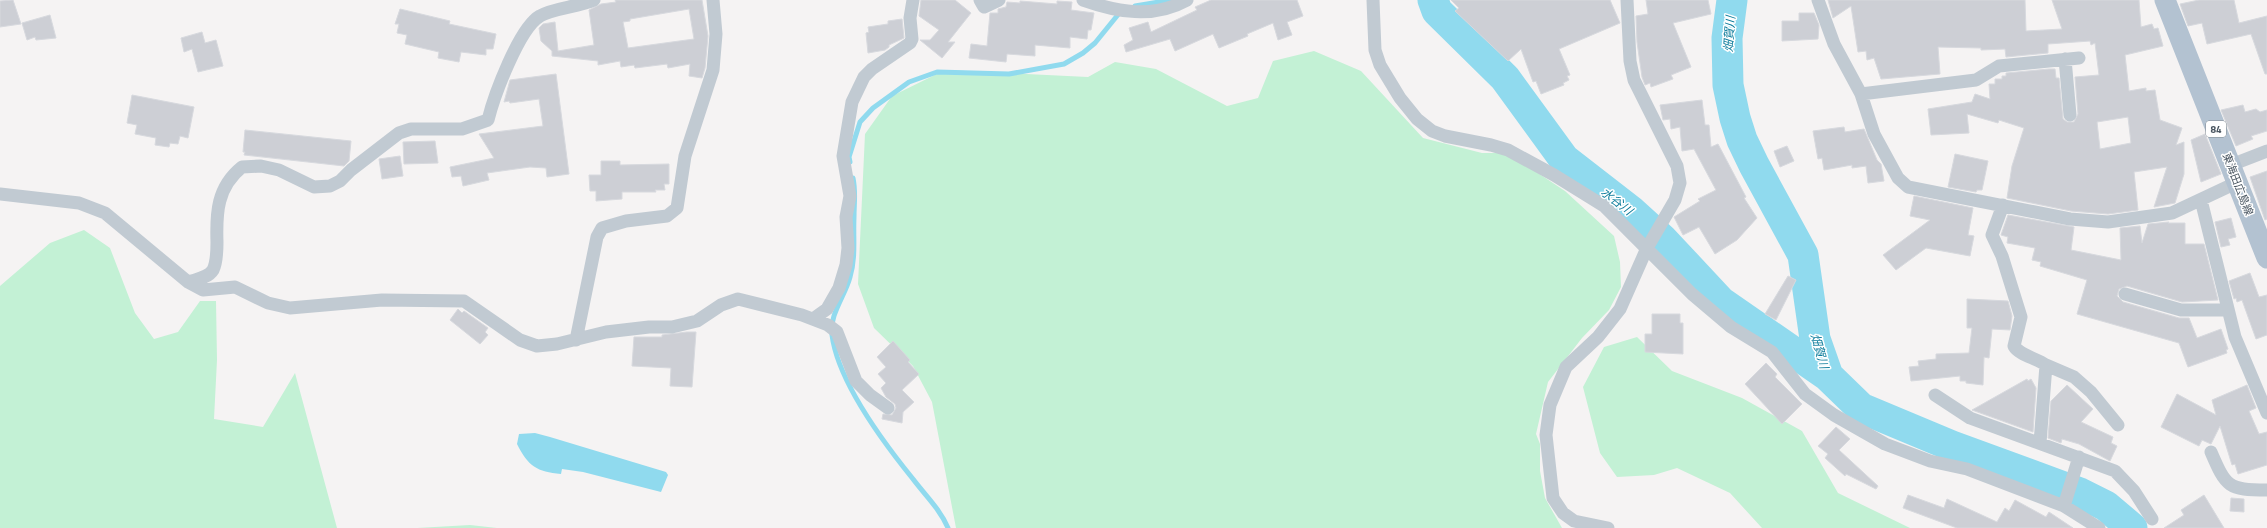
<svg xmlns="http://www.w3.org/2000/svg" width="2267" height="528" viewBox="0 0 2267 528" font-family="'Titillium Web','Noto Sans JP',sans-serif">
<rect width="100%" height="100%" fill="#f5f3f3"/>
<!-- green -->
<path fill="#c3f1d5" d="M1314 51 1361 71 1423 138 1482 153H1508L1565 191 1614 236 1620 262 1621 287 1609 310 1582 338 1548 382 1536 434 1540 444V471L1545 498 1562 528H956L932 402 913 366 874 328 858 284 865 134 892 96 945 70 1088 77 1115 62 1156 69 1227 106 1258 98 1273 61Z
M84 230 110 248 135 313 154 339 178 332 200 301H216L217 360 214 419 263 427 295 373 337 528H0V286L50 243Z
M1637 337 1672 371 1742 398 1802 431 1838 493 1910 528H1762L1730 493 1677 468 1654 475 1617 477 1600 453 1583 387 1604 347Z
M470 525 497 528H417Z"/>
<!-- water -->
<path fill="#90daee" d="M519 434 535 433 550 437 666 472 668 475 661 492 583 472 562 469 561 474C537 472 528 466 517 444Z"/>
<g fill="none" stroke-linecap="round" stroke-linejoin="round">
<!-- stream -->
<path stroke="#90daee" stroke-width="5" d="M1135 6 1171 0
M850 162 849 157 860 122 873 108 909 82 937 72 1009 74 1064 64 1083 53 1095 43 1121 11
M853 178C856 192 854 203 854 217 853 238 856 257 850 277 845 296 829 315 832 335 838 382 883 442 913 479 925 495 940 509 948 528"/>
<!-- river -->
<path stroke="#90daee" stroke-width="31" d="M1433 0 1437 11 1505 78 1564 159 1631 211 1663 240 1721 302 1828 376 1861 408 1952 446 2080 493 2106 506 2132 528
M1732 0 1727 38 1728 85 1735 118 1742 140 1754 165 1803 255 1815 339 1828 376"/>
</g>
<!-- building -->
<path fill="#cdcfd5" stroke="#d7d9de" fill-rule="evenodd" d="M13 0 21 24 0 27V1Z
M615 0H702L708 36 705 68 702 78 689 76 690 64 668 68 667 64 635 68 634 65 621 67 620 61 598 65V61L552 56V51L541 41 539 28 543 24 555 22 558 51 594 45 589 10 601 4 616 2ZM689 9 694 39 628 48 623 22 630 21V19Z
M921 0H955L971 13 948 42H955L942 58 920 40H930L939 30 919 16Z
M1211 0H1297L1303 16 1287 22 1292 35 1278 40 1273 23 1247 34 1248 36 1219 48 1213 34 1175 51 1170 39 1126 52 1124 45 1133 40 1129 28 1148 22 1151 32 1197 10 1195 7Z
M1451 0H1610L1620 23 1559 49 1570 75 1567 76 1569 80 1563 83 1564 85 1541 94 1536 81 1533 82 1521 49 1508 61 1455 11 1459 8Z
M1646 0H1708L1711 14 1673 23 1691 67 1671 75 1673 79 1651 87 1650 83 1645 85 1642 77 1637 42 1636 16 1648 14Z
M1828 0H2025L2026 31 2062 29 2052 0H2139L2141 27 2152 24 2154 29 2158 28 2163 46 2125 55 2129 91 2146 88V91L2155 90 2160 120 2182 128 2176 145 2184 142V174L2175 203 2154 207 2167 167 2134 172 2138 210 2108 214 2071 211 2007 198 2012 166 2024 128 1999 120 1998 123 1967 114 1969 133 1931 135 1928 109 1972 102 1975 94 1990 99 1989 84H1995V79H2002V76H2006V73L2049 69H2055L2056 78H2059L2063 119 2067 122H2074L2078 114 2075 77 2099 75 2095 43 2091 45 2090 41 2048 44V53L2006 57 2005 49 1981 50V48L1938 47 1940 74 1881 79 1874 58 1867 60 1866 51 1858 52 1851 6 1833 18ZM2128 117 2131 143 2100 149 2097 122Z
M2199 0H2234L2239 23 2267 16V74H2265L2251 34 2207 44 2202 23 2188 26 2180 4Z
M1020 1 1057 4V1L1072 2 1071 10 1094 13 1091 30H1088L1087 39 1070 37V48L1035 45V56L1007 54 1006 62 969 58 971 44 987 46 990 13H998V9L1006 7 1007 2 1020 3Z
M400 9 450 21 449 24 496 34 493 49H486V55L461 52 459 62 438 58 439 52 405 44 407 35 397 33 399 24H395Z
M1799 13H1814L1819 25 1818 39 1782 41V21H1799Z
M50 15 56 38 36 40 35 37 27 40 22 23Z
M902 19 904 38 889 45V47L885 50 868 53 866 33 869 32 868 27 888 24V21Z
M202 32 205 43 216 40 223 66 198 72 192 49 184 52 181 38Z
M556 74 569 174 547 177 546 168 530 167 487 173 489 180 463 186 461 176 452 177 450 167 494 158 479 134 543 126 539 99 510 103 509 101 504 102 510 80Z
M132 95 194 107 188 138 180 136 178 144 170 143 169 147 155 145 156 138 135 134 137 125 127 123Z
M1702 100 1705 125H1709L1711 147 1718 144 1746 197 1744 198 1757 218 1737 240 1715 254 1699 227 1683 235 1674 217 1700 201 1698 199 1716 190 1694 149 1682 151 1680 127 1671 129 1670 119 1663 120 1660 105Z
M2243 105 2245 112 2256 109 2260 112 2267 110V131L2251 136 2253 139 2236 146 2221 110Z
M1844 127 1845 132 1864 129 1877 160 1881 164 1884 181 1868 183 1866 166 1852 168V165L1824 170 1822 158 1818 159 1813 131Z
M245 130 351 141 349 161 344 166 244 155 245 152H243Z
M2205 134 2221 174 2201 182 2191 140Z
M435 141 438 163 404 164 403 142Z
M1787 146 1794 161 1780 167 1774 151Z
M1955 154 1988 161 1982 190H1977L1976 192 1948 187Z
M400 156 403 176 382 179 379 159Z
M601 161H620V165L669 164V184H664L665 190H655L656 192H622V199L596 201V191H590L589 175H601Z
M2267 171V219L2265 220 2250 177Z
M1914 196 1973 208 1968 235 1974 236 1970 256 1926 248 1896 270 1883 255 1930 220 1910 216Z
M2008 215 2074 227 2071 250 2121 260 2120 228 2140 226 2142 243 2148 224 2169 222 2168 223H2185V244H2204L2218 300 2182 302 2127 286 2119 289 2117 296 2123 302 2179 318H2189L2197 338 2221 329 2228 349 2226 350 2227 353 2188 367 2179 343 2077 314 2087 280 2040 266 2041 262 2032 260 2035 248 2007 243 2008 237 2001 235Z
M2231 218 2236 237 2228 239 2230 245 2221 247 2215 222Z
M2250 273 2259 297 2267 295V335L2256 339 2242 300 2237 302 2236 298 2234 299 2229 281Z
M1788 276 1796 280 1776 320 1765 314Z
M1967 299 2008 301 2012 316 2010 330 1992 329 1989 358 1984 357 1983 385 1966 383V381H1960V376L1911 381 1909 367 1919 366 1918 361 1936 359V354L1969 353 1972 328H1967Z
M458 309 462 313 464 311 488 328 485 332 488 335 480 344 450 320Z
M1652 314H1680V323H1683V354L1645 352V334H1652Z
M687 332H696L692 387 670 386 671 368 632 366 634 337H662V335Z
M893 341 910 360 908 362 919 374 902 390 914 402 903 412 902 423 882 419 883 414 892 415 896 408 895 404 886 397 881 388 886 383 878 374 886 367 877 357Z
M1766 363 1777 374 1775 377 1802 404 1782 424 1745 384Z
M2027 379 2028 381 2031 379 2036 388 2033 432 1972 410Z
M2067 385 2093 409 2081 422 2113 437 2111 443 2117 446 2110 461 2079 444 2062 439 2061 443 2048 438 2051 401Z
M2247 385 2256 408 2249 411 2259 434 2267 432V465L2238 474 2235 464 2232 465 2220 426 2211 444 2202 440 2199 446 2161 427 2177 394 2216 415 2212 400Z
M1836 427 1850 439 1839 450 1878 486 1876 489 1846 474 1845 476 1825 458 1828 454 1818 446Z
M1908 495 1944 508 1947 499 1997 522 2005 508 2009 511 2015 500 2046 517 2049 512 2073 528H1957L1903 508Z
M2204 495 2224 528H2164L2184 515 2181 510Z
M2231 498 2244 499V512L2230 511Z"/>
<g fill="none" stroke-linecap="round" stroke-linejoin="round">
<!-- street -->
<path stroke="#c1cad2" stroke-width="13" d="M980 0 984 7 999 0
M1083 0C1117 12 1153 19 1187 0
M1373 0 1375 50 1380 65 1400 98 1417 119 1432 131 1445 136 1491 145 1508 150 1554 175 1604 206 1692 294 1731 327 1772 352 1805 394 1834 415 1885 444 1930 461 1967 469 2064 506 2099 528
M1818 0 1834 44 1861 94 1874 134 1898 178 1908 187 2070 219 2108 222 2172 213 2238 182
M2065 59 2070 115
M1861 94 1976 80 1999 66 2079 58
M2231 165 2267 151
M0 194 79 203 105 213 188 282 203 290 235 287 268 303 290 308 382 300 464 301 520 340 537 346 557 344 606 332 649 327H672L697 321 721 305 738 299 802 315 828 325 837 332 856 381 870 395 888 408
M2201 200 2235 337 2267 413
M2003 205 1992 235 2002 256 2021 317 2014 346C2019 355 2036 358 2046 365L2040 443
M188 282C197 279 208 278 213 270 217 262 217 250 217 242 216 213 217 187 242 167L261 166 279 170 314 187 330 186 340 181 351 170 399 133 411 129H462L488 120C494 96 519 28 540 16 553 8 578 7 594 0
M2125 294 2181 310H2227
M813 319 827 309 839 288 846 265 848 248 846 217 850 196 843 156 852 102 864 77 872 69 910 43 912 39 910 18 913 0
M576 340 597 237 602 228 626 221 667 216 677 208 685 156 713 70 716 34 713 0
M2046 365 2074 377 2091 392 2118 425
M1935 395 1970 418 2115 471 2134 491 2152 519
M2211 452C2226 487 2228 490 2267 490
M2064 506 2079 457
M1608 528 1574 521 1563 513 1553 498 1546 435 1550 405 1566 367 1598 337 1620 309 1647 248 1675 200 1680 183 1677 166 1634 80 1630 61 1627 0"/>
<!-- primary -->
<path stroke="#b3c2d1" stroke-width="21" d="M2165 0 2267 258"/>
</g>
<g text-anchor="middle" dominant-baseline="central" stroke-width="3" stroke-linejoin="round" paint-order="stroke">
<!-- shield labels -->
<rect fill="#fff" stroke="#808990" stroke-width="1" x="2206" y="121" width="20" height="16" rx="3"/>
<g font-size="10" font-weight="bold" fill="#4a5661">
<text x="2216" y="129">84</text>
</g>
<!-- street labels -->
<g font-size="11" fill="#4a5661" stroke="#fff">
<text transform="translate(2238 184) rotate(69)">東海田広島線</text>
</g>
<!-- water labels -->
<g font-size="12" font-style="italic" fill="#0c7c9b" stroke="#fff">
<text transform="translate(1729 34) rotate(-86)">畑賀川</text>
<text transform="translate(1617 201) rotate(38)">水谷川</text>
<text transform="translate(1820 351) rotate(74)">畑賀川</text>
</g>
</g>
</svg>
